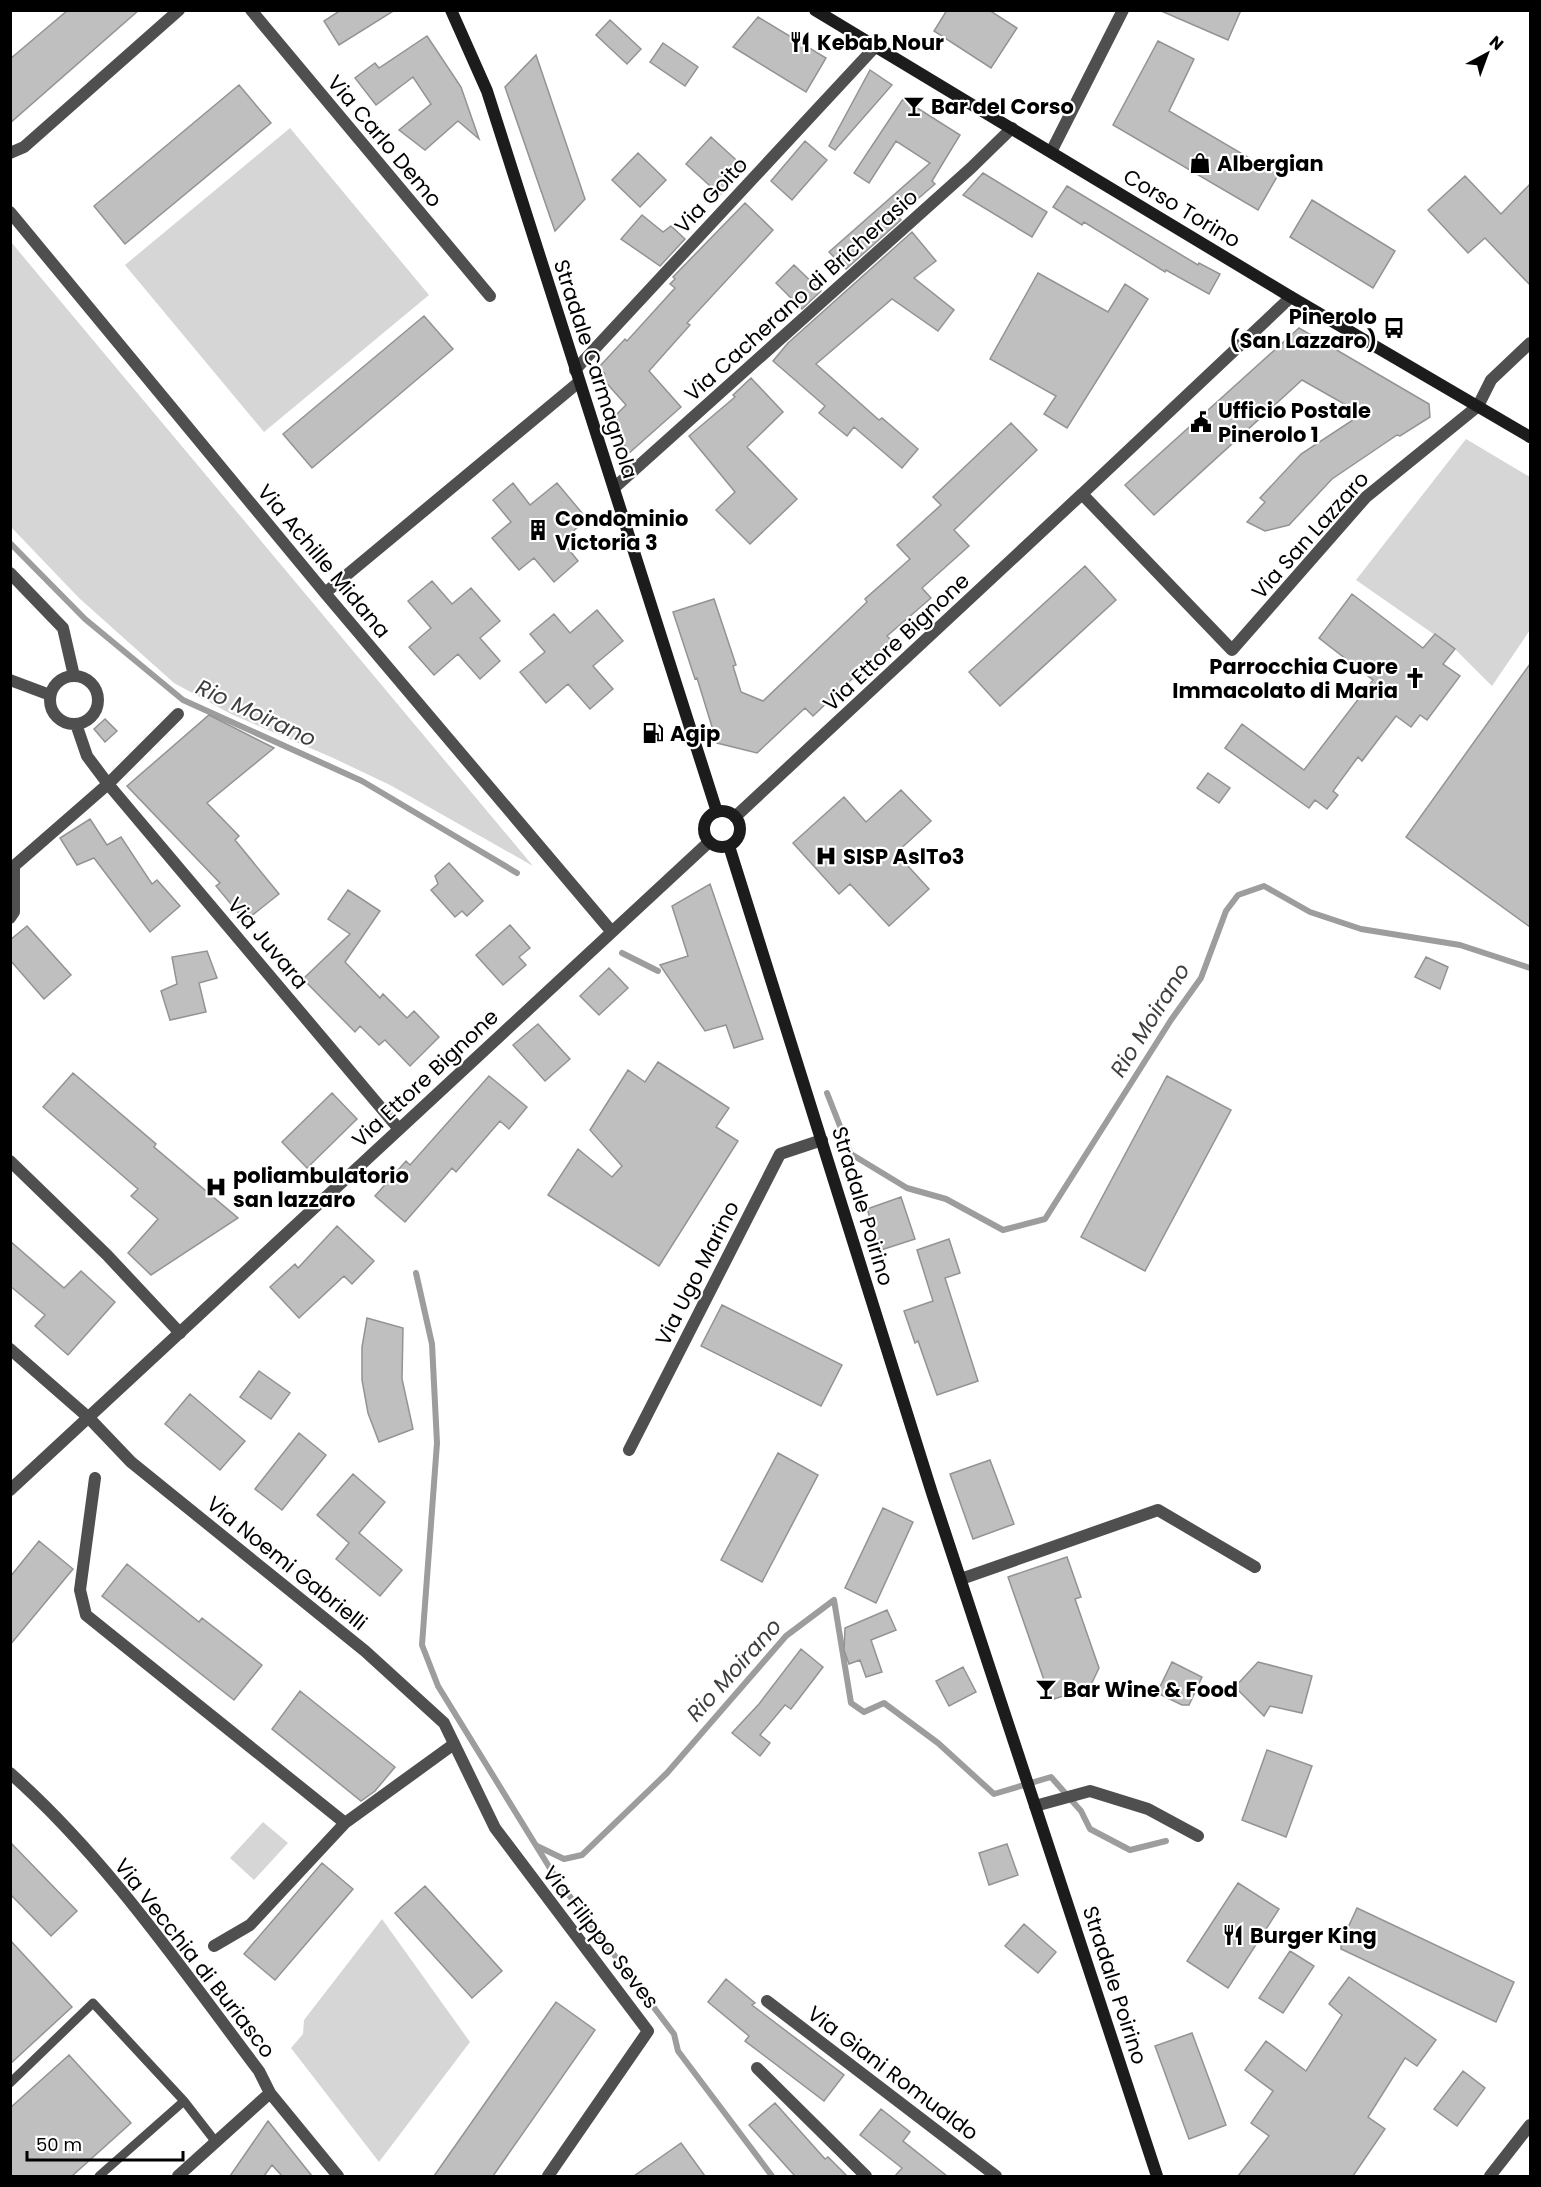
<svg xmlns="http://www.w3.org/2000/svg" width="1541" height="2187" viewBox="0 0 1541 2187" font-family="Poppins,sans-serif">
<rect width="100%" height="100%" fill="#fff"/>
<!-- green -->
<path fill="#d6d6d6" d="M290 128 429 295 264 432 125 265Z
M11 242 533 866 390 785 331 757 231 714 174 683 79 598 11 527Z
M1466 439 1530 477V630L1492 686 1455 649 1356 580Z
M263 1822 288 1843 254 1880 230 1858Z
M382 1919 470 2042 379 2162 291 2048 303 2034 304 2020Z"/>
<g fill="none" stroke-linecap="round" stroke-linejoin="round">
<!-- stream -->
<path stroke="#9d9d9d" stroke-width="6" d="M10 543 85 619 183 700 362 781 517 873
M622 953 658 971
M827 1093 851 1154 907 1188 946 1199 1003 1230 1045 1219 1171 1020 1201 978 1226 911 1238 895 1264 886 1310 912 1361 929 1460 945 1530 968
M416 1273 432 1344 437 1443 422 1645 438 1686 556 1878 674 2034 678 2051 772 2176
M537 1846 564 1859 582 1855 667 1773 786 1636 834 1600 851 1703 864 1712 884 1703 938 1743 994 1794 1051 1777 1081 1811 1090 1829 1130 1850 1166 1841"/>
</g>
<!-- building -->
<path fill="#bfbfbf" stroke="#939393" stroke-width="1.5" d="M68 10H139L10 123V59Z
M341 10H395L339 45 324 21Z
M947 10H989L1017 28 991 68 934 31Z
M1159 10H1241L1228 40Z
M758 17 826 58 806 92 733 47Z
M610 20 641 49 627 64 596 35Z
M427 36 461 87 479 139 458 121 425 150 399 130 431 104 413 77 376 105 355 78 375 63 379 68Z
M1158 41 1194 59 1169 111 1278 175 1258 210 1113 125Z
M663 43 698 67 685 86 650 62Z
M536 55 585 199 555 231 505 87Z
M870 70 892 85 835 150 829 146Z
M239 85 271 123 125 244 94 206Z
M903 99 960 135 932 181 935 184 898 216 901 220 846 269 829 252 930 163 896 141 869 183 854 173Z
M711 137 745 168 720 195 686 164Z
M805 141 827 160 792 200 771 181Z
M638 153 666 180 640 207 612 180Z
M983 173 1047 212 1032 237 963 195Z
M1465 176 1501 214 1530 184V285L1485 238 1468 253 1428 210Z
M1067 186 1198 265 1199 263 1220 274 1209 294 1166 270 1165 272 1084 222 1082 225 1053 207Z
M1312 200 1395 251 1373 288 1290 237Z
M745 203 773 230 687 323 690 325 649 371 681 407 628 454 614 417 626 405 602 378 605 374 599 367 625 339 627 341 675 288 670 284 675 279 673 277Z
M642 215 663 232 671 226 685 239 660 266 621 239Z
M912 232 936 261 914 278 954 310 938 331 892 299 816 364 879 420 882 418 918 449 902 468 854 427 847 436 819 413 825 406 773 361 788 343Z
M794 265 821 291 802 309 776 283Z
M1038 273 1108 312 1125 284 1148 299 1067 428 1044 414 1056 396 990 359Z
M424 316 453 349 312 468 283 434Z
M1299 328 1429 404 1430 417 1400 436 1397 435 1332 479 1289 525 1265 531 1247 522 1265 502 1260 498 1301 454 1362 414 1302 380 1154 515 1125 485Z
M751 378 783 412 747 447 797 499 750 544 716 510 735 492 689 436 735 397 733 395Z
M1011 423 1037 450 954 530 969 546 922 588 931 598 887 636 892 641 813 716 805 708 757 753 717 743 697 678 695 679 673 612 714 599 736 665 733 666 741 692 763 701 867 602 865 599 910 559 897 545 941 505 933 497Z
M513 483 530 505 557 483 587 519 562 541 578 561 554 582 534 558 519 570 492 538 511 522 493 500Z
M1085 566 1116 600 1000 706 969 672Z
M432 581 452 604 471 588 500 621 480 638 500 661 480 679 458 654 434 675 409 647 431 628 408 601Z
M1352 594 1423 648 1435 634 1455 649 1443 664 1460 676 1427 720 1420 715 1411 727 1396 716 1362 761 1358 757 1333 791 1338 795 1327 809 1315 800 1309 808 1225 748 1242 724 1304 770 1373 680 1319 638Z
M597 610 623 641 593 666 613 689 590 709 568 684 546 703 520 672 545 652 530 634 554 614 570 633Z
M1530 664V927L1406 837Z
M209 715 274 748 207 803 239 836 235 840 279 894 245 921 216 886 220 883 127 786Z
M105 719 117 731 105 742 94 729Z
M1208 773 1230 788 1219 803 1197 788Z
M901 790 931 821 896 853 929 889 889 926 850 884 839 894 793 843 844 797 866 822Z
M90 819 107 845 121 837 152 884 157 880 180 906 150 932 94 858 77 865 60 838Z
M449 863 483 901 467 916 462 911 455 917 431 890 438 884 435 876Z
M710 884 763 1039 734 1048 726 1025 705 1031 660 965 688 956 672 906Z
M348 890 380 911 345 962 380 998 383 994 407 1018 414 1011 439 1037 410 1066 385 1040 379 1045 360 1026 355 1032 303 979 350 934 328 919Z
M510 925 530 948 519 957 526 965 503 985 476 955Z
M27 926 71 975 44 999 10 960V940Z
M207 951 217 978 199 983 206 1012 170 1020 161 991 177 984 172 957Z
M1426 957 1448 967 1440 989 1415 977Z
M609 968 628 988 599 1015 580 996Z
M538 1024 570 1059 545 1081 513 1045Z
M658 1062 729 1108 716 1127 738 1141 659 1266 548 1195 578 1149 612 1177 622 1166 590 1130 628 1070 645 1082Z
M73 1073 156 1144 154 1147 238 1218 151 1275 128 1253 158 1219 131 1196 138 1189 43 1107Z
M489 1076 527 1107 509 1129 500 1121 456 1172 452 1168 405 1222 375 1196 406 1161 410 1165Z
M1167 1076 1231 1110 1145 1271 1081 1237Z
M332 1093 357 1119 307 1168 282 1142Z
M901 1197 915 1239 881 1250 867 1209Z
M337 1226 374 1261 352 1284 344 1276 299 1318 270 1287 295 1264 298 1268Z
M949 1239 960 1273 945 1278 978 1381 937 1395 918 1341 915 1343 904 1311 933 1301 917 1250Z
M10 1241 64 1288 81 1271 115 1302 68 1355 35 1326 45 1315 10 1286Z
M722 1305 842 1365 821 1406 701 1346Z
M367 1318 403 1328 402 1379 413 1429 379 1442 368 1413 362 1380V1347Z
M259 1371 290 1393 271 1419 240 1397Z
M190 1394 245 1441 220 1470 165 1424Z
M299 1433 326 1455 282 1510 255 1489Z
M778 1453 818 1475 762 1582 721 1560Z
M990 1460 1014 1524 973 1539 950 1474Z
M353 1474 385 1502 359 1533 402 1570 380 1596 336 1559 349 1543 317 1515Z
M883 1508 913 1522 876 1603 845 1588Z
M39 1541 73 1569 10 1645V1577Z
M1067 1557 1081 1597 1075 1599 1099 1668 1090 1687 1051 1700 1008 1577Z
M127 1564 199 1622 202 1618 262 1665 234 1700 102 1596Z
M887 1610 896 1630 871 1640 882 1672 866 1677 860 1660 849 1664 844 1650 845 1628Z
M801 1649 823 1667 791 1709 785 1705 760 1735 770 1743 760 1756 732 1733 759 1704Z
M1172 1662 1202 1677 1189 1705H1182L1157 1693Z
M1258 1662 1312 1676 1302 1713 1270 1706 1264 1716 1235 1687Z
M963 1667 976 1692 949 1706 936 1681Z
M300 1691 395 1767 375 1791 361 1801 272 1729Z
M1267 1750 1312 1766 1286 1837 1242 1820Z
M10 1842 77 1911 51 1936 10 1894Z
M1007 1844 1018 1875 989 1885 979 1853Z
M322 1863 353 1889 275 1980 244 1954Z
M1238 1883 1279 1909 1228 1988 1187 1961Z
M425 1886 502 1971 472 1998 395 1913Z
M1357 1908 1514 1982 1496 2022 1341 1949V1943Z
M1024 1924 1056 1952 1038 1973 1005 1946Z
M10 1940 72 2007 10 2064Z
M1290 1951 1314 1966 1283 2013 1259 1998Z
M1349 1977 1436 2040 1417 2066 1405 2058 1368 2117 1385 2129 1353 2176H1238L1269 2136 1251 2123 1273 2091 1245 2070 1266 2041 1306 2071 1342 2015 1329 2004Z
M726 1979 755 2003 752 2005 844 2075 824 2101 745 2041 749 2036 708 2002Z
M556 2002 595 2030 493 2176H434Z
M1192 2033 1226 2125 1189 2139 1155 2046Z
M69 2055 131 2123 72 2176H10V2108Z
M1463 2071 1485 2088 1457 2126 1434 2109Z
M775 2103 825 2159 828 2157 847 2176H795L749 2125Z
M881 2109 910 2132 903 2141 947 2176H895L902 2168 860 2135Z
M268 2121 312 2176H282L272 2165 264 2176H230Z
M681 2143 705 2176H634Z"/>
<g fill="none" stroke-linecap="round" stroke-linejoin="round">
<!-- service -->
<path stroke="#4f4f4f" stroke-width="9" d="M10 2083 93 2003 184 2101 215 2141
M99 2176 184 2101"/>
<!-- pedestrian -->
<path stroke="#4f4f4f" stroke-width="12" d="M10 918 14 912V866
M10 1161 107 1255 180 1333
M95 1478 80 1590 86 1615 345 1823
M214 1946 250 1925 345 1823 454 1744"/>
<!-- minor -->
<path stroke="#4f4f4f" stroke-width="12" d="M251 10 490 296
M1051 152 1123 10
M10 153 24 147 179 10
M10 212 325 593 612 932
M1291 297 1082 494 1232 650 1366 497 1478 406 1491 380 1530 343
M575 370 875 47
M614 488 971 168 1012 128
M10 573 63 628 74 676
M325 593 579 382
M50 700a24 24 0 1 1 48 0a24 24 0 1 1-48 0Z
M10 680 50 695
M76 724 87 756 108 784 398 1128
M735 817 1082 494
M14 866 108 784 178 714
M10 1349 89 1418 131 1462 365 1651 444 1723 495 1828 648 2031 548 2176
M629 1450 780 1154 822 1140
M10 1490 709 842
M961 1579 1158 1510 1255 1567
M10 1773C107 1859 181 1968 259 2071L270 2093 338 2176
M1035 1806 1090 1791 1148 1809 1198 1836
M767 2001 996 2176
M757 2068 866 2176
M178 2176 270 2093
M1490 2176 1530 2125"/>
<!-- secondary -->
<path stroke="#1c1c1c" stroke-width="12" d="M451 10 487 91 717 812
M815 10 1291 297 1530 437
M704 829a18 18 0 1 1 36 0a18 18 0 1 1-36 0Z
M729 846 932 1493 1157 2176"/>
</g>
<!-- icons -->
<defs>
<symbol id="restaurant-bare" viewBox="-9 -9 18 18"><path d="M-5-6h1v4h1v-4h1v4h1v-4h1v5L-1.5 .5V6h-2V.5L-5-1ZM5-6V6H3V1.5H1.5Q1.5-4 5-6Z" fill="#000" stroke="#fff" stroke-width="2.5" paint-order="stroke"/></symbol>
<symbol id="bar-bare" viewBox="-9 -9 18 18"><path d="M-6-5H6L.8 .8V4.5H3.5V6h-7V4.5H-.8V.8Z" fill="#000" stroke="#fff" stroke-width="2.5" paint-order="stroke"/></symbol>
<symbol id="shop-bare" viewBox="-9 -9 18 18"><path d="M-5-2.5h2.3a2.7 3.5 0 0 1 5.4 0H5L5.5 6h-11ZM-1.5-2.5h3a1.5 2.3 0 0 0-3 0Z" fill="#000" stroke="#fff" stroke-width="2.5" paint-order="stroke"/></symbol>
<symbol id="bus-bare" viewBox="-9 -9 18 18"><path d="M-5-6H5V4H4V6H2V4H-2V6H-4V4H-5ZM-3.5-4V0h7V-4ZM-3.5 1.2v1.5H-2V1.2ZM2 1.2v1.5H3.5V1.2Z" fill="#000" stroke="#fff" stroke-width="2.5" paint-order="stroke"/></symbol>
<symbol id="civic-bare" viewBox="-9 -9 18 18"><path d="M-.6-6.5H3V-4.5H.6V-3L4-1V1h2V6H-6V1h2V-1L-.6-3ZM-1.2 2.5V6h2.4V2.5Z" fill="#000" stroke="#fff" stroke-width="2.5" paint-order="stroke"/></symbol>
<symbol id="building-bare" viewBox="-9 -9 18 18"><path d="M-4-6H4V6H1V3H-1V6H-4ZM-2.5-4.3h1.7v1.8h-1.7ZM.8-4.3h1.7v1.8H.8ZM-2.5-1h1.7V.8h-1.7ZM.8-1h1.7V.8H.8Z" fill="#000" stroke="#fff" stroke-width="2.5" paint-order="stroke"/></symbol>
<symbol id="church-bare" viewBox="-9 -9 18 18"><path d="M-1.2-6h2.4v3.5h3.3v2.4h-3.3V6h-2.4V-.1h-3.3v-2.4h3.3Z" fill="#000" stroke="#fff" stroke-width="2.5" paint-order="stroke"/></symbol>
<symbol id="fuel-bare" viewBox="-9 -9 18 18"><path d="M-5.5-6h7V0h2V4h1.3V-2.5L3-4.5l.8-.8L6-3V5H2.5V1h-1V6h-7ZM-4.2-4.7v3.2H.2V-4.7Z" fill="#000" stroke="#fff" stroke-width="2.5" paint-order="stroke"/></symbol>
<symbol id="hospital-bare" viewBox="-9 -9 18 18"><path d="M-5-5h3v3.5h4V-5h3V5h-3V1.5h-4V5h-3Z" fill="#000" stroke="#fff" stroke-width="2.5" paint-order="stroke"/></symbol>
</defs>
<g fill-rule="evenodd">
<use href="#restaurant-bare" x="785" y="27" width="30" height="30"/>
<use href="#bar-bare" x="899" y="91" width="30" height="30"/>
<use href="#shop-bare" x="1185" y="148" width="30" height="30"/>
<use href="#bus-bare" x="1379" y="313" width="30" height="30"/>
<use href="#civic-bare" x="1186" y="407" width="30" height="30"/>
<use href="#building-bare" x="523" y="515" width="30" height="30"/>
<use href="#church-bare" x="1400" y="663" width="30" height="30"/>
<use href="#fuel-bare" x="638" y="718" width="30" height="30"/>
<use href="#hospital-bare" x="811" y="841" width="30" height="30"/>
<use href="#hospital-bare" x="201" y="1172" width="30" height="30"/>
<use href="#bar-bare" x="1031" y="1674" width="30" height="30"/>
<use href="#restaurant-bare" x="1218" y="1920" width="30" height="30"/>
</g>
<g text-anchor="middle" dominant-baseline="central" stroke-width="4.5" stroke-linejoin="round" paint-order="stroke">
<!-- poi labels -->
<g font-size="21" font-weight="bold" fill="#000" stroke="#fff" text-anchor="start">
<text x="817" y="42">Kebab Nour</text>
<text x="931" y="106">Bar del Corso</text>
<text x="1217" y="163">Albergian</text>
<text x="1377" y="316" text-anchor="end">Pinerolo<tspan x="1377" dy="24">(San Lazzaro)</tspan></text>
<text x="1218" y="410">Ufficio Postale<tspan x="1218" dy="24">Pinerolo 1</tspan></text>
<text x="555" y="518">Condominio<tspan x="555" dy="24">Victoria 3</tspan></text>
<text x="1398" y="666" text-anchor="end">Parrocchia Cuore<tspan x="1398" dy="24">Immacolato di Maria</tspan></text>
<text x="670" y="733">Agip</text>
<text x="843" y="856">SISP AslTo3</text>
<text x="233" y="1175">poliambulatorio<tspan x="233" dy="24">san lazzaro</tspan></text>
<text x="1063" y="1689">Bar Wine &amp; Food</text>
<text x="1250" y="1935">Burger King</text>
</g>
<!-- street labels -->
<g font-size="21" fill="#000" stroke="#fff">
<text transform="translate(385 141) rotate(50)">Via Carlo Demo</text>
<text transform="translate(711 195) rotate(-47)">Via Goito</text>
<text transform="translate(1182 208) rotate(31)">Corso Torino</text>
<text transform="translate(801 295) rotate(-42)">Via Cacherano di Bricherasio</text>
<text transform="translate(596 369) rotate(72)">Stradale Carmagnola</text>
<text transform="translate(1310 535) rotate(-48)">Via San Lazzaro</text>
<text transform="translate(324 561) rotate(50)">Via Achille Midana</text>
<text transform="translate(896 642) rotate(-43)">Via Ettore Bignone</text>
<text transform="translate(268 943) rotate(50)">Via Juvara</text>
<text transform="translate(425 1078) rotate(-43)">Via Ettore Bignone</text>
<text transform="translate(863 1206) rotate(73)">Stradale Poirino</text>
<text transform="translate(697 1273) rotate(-63)">Via Ugo Marino</text>
<text transform="translate(287 1563) rotate(39)">Via Noemi Gabrielli</text>
<text transform="translate(601 1937) rotate(52)">Via Filippo Seves</text>
<text transform="translate(195 1958) rotate(52)">Via Vecchia di Buriasco</text>
<text transform="translate(1115 1985) rotate(72)">Stradale Poirino</text>
<text transform="translate(893 2073) rotate(37)">Via Giani Romualdo</text>
</g>
<!-- water labels -->
<g font-size="22" font-style="italic" fill="#3e3e3e" stroke="#fff">
<text transform="translate(256 713) rotate(25)">Rio Moirano</text>
<text transform="translate(1150 1020) rotate(-58)">Rio Moirano</text>
<text transform="translate(734 1670) rotate(-48)">Rio Moirano</text>
</g>
</g>
<!-- border -->
<rect width="1541" height="2187" fill="none" stroke="#000000" stroke-width="24"/>
<!-- north arrow -->
<g transform="translate(1487 54) rotate(41)" stroke="#ffffff" stroke-width="4.5" paint-order="stroke">
<path d="M0-4.5L10 22L0 15L-10 22Z" fill="#000000"/>
<text y="-9" font-size="16" font-weight="bold" text-anchor="middle" fill="#000000">N</text>
</g>
<!-- scale -->
<path d="M27 2151v9h156v-9" fill="none" stroke="#000000" stroke-width="3"/>
<text x="36" y="2151" font-size="18" fill="#000000" stroke="#ffffff" stroke-width="4.5" paint-order="stroke">50 m</text>
</svg>
